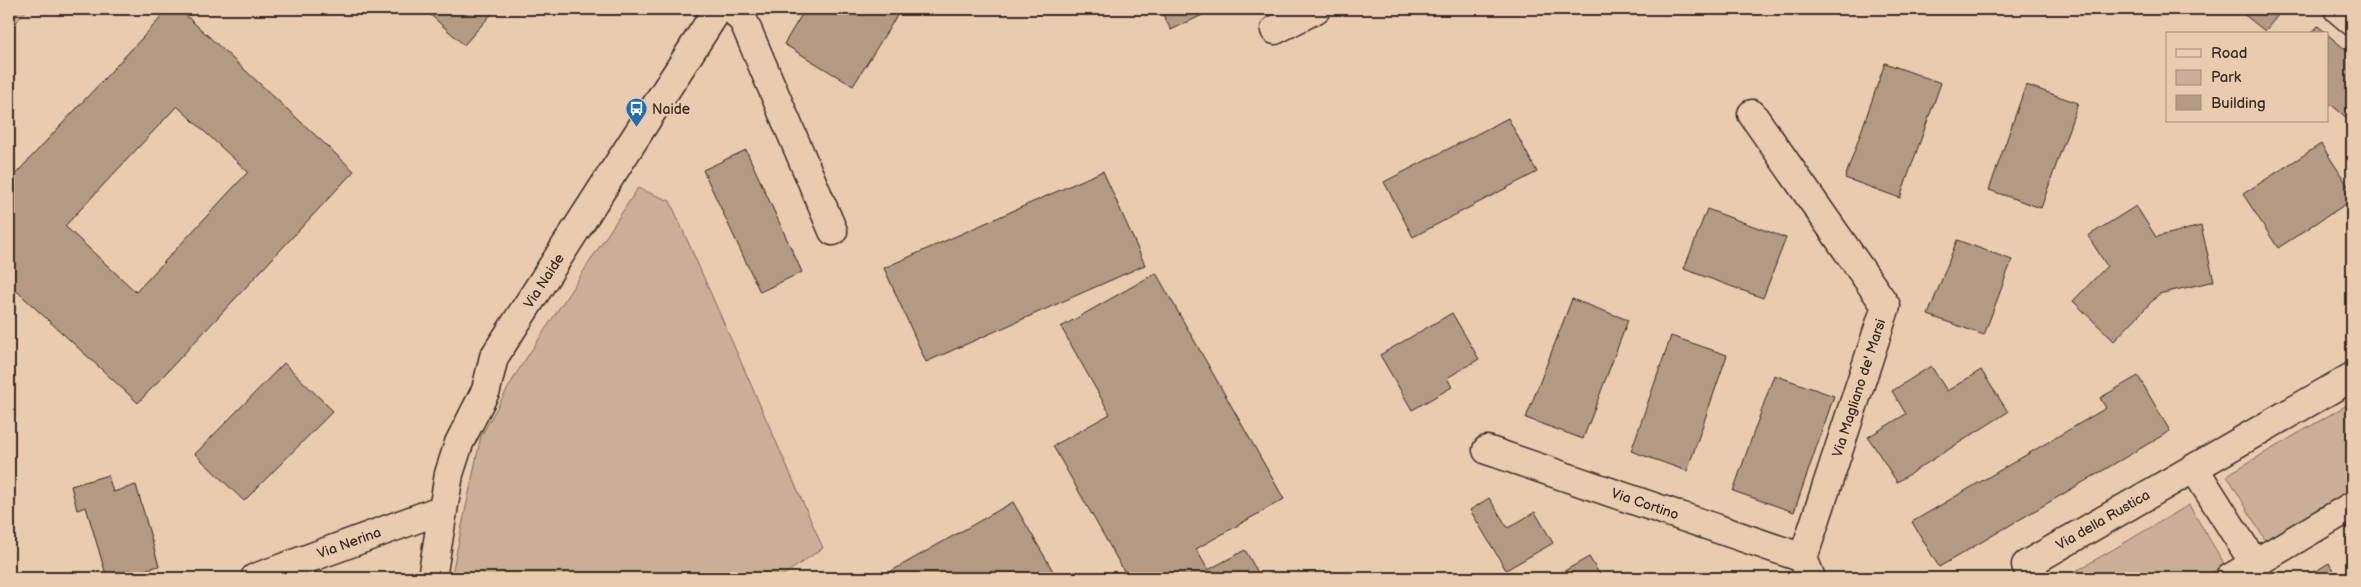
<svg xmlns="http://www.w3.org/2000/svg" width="2361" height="587" viewBox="0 0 2361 587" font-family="'Balsamiq Sans',sans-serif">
<rect width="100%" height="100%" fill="#e9cbb0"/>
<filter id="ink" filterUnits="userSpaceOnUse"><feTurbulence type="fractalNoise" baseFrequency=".02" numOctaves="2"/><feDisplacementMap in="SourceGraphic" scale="10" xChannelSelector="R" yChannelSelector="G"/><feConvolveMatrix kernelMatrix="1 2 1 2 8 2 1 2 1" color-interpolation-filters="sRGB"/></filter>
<g filter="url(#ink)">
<!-- green -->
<path fill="#caae96" stroke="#826c5a" d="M9 9H28L9 30Z
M638 188 670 201 823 548 779 578H451L481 436 516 374Z
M2345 406 2352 418V489L2265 540 2227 475Z
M2189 505 2225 565 2203 578H2073L2071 574Z"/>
<!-- building -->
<path fill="#b49983" stroke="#3b2a1e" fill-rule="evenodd" d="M169 9H179L354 171 138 403 9 284V181ZM177 106 248 172 136 292 65 226Z
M424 9H496L464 45Z
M805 9H901L853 86 784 44Z
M1160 9H1215L1171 30Z
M2237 9H2283L2265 31Z
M2318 26 2327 34H2311Z
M2327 34 2352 55V115L2348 119 2327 101Z
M1885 63 1941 83 1900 198 1845 178Z
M2026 85 2078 103 2041 208 1989 190Z
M1508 118 1537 172 1413 237 1384 182Z
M2321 144 2352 192V200L2278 248 2243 194Z
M746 150 802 272 760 292 703 170Z
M1103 171 1145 265 926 362 884 268Z
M2136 206 2156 237 2201 226 2214 281 2159 294 2114 341 2073 301 2107 266 2088 236Z
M1707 209 1786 238 1763 298 1684 269Z
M1957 240 2012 260 1984 335 1928 315Z
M1156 273 1284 499 1196 549 1208 570 1245 550 1261 578H1128L1053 446 1110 414 1061 327Z
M1572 299 1628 320 1583 439 1526 418Z
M1452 313 1479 359 1447 378 1452 387 1412 410 1380 355Z
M1671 336 1727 355 1687 471 1631 451Z
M284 363 333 411 244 501 195 454Z
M1931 366 1947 391 1981 370 2008 412 1897 482 1868 437 1906 414 1892 391Z
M1774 375 1834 396 1794 512 1733 491Z
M2138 376 2170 431 1939 567 1912 522 2106 408 2100 398Z
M108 475 113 492 136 485 159 566 116 578H107L86 507 77 510 71 486Z
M1489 498 1508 528 1535 512 1553 543 1506 570 1470 510Z
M1013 502 1057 578H879Z
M1589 557 1602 578H1552Z
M2329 563 2337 578H2304Z"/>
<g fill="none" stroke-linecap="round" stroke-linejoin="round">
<defs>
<path id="minor" d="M733 9 744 22 833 231
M2338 9 2352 21
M1275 30 1316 9
M1752 114 1886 306 1803 558 1811 578
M1487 450 1803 558
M2194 468 2254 563
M255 578 443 509
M432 578 449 474 459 443 486 390 494 357 718 9
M2036 578 2026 565 2352 377
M2230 578 2352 506"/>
</defs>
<!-- minor casing -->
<use href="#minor" stroke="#3b2a1e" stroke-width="31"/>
<!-- minor -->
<use href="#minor" stroke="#e9cbb0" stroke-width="28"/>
</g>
</g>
<!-- icons -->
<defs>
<symbol id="bus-pin" viewBox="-11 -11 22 30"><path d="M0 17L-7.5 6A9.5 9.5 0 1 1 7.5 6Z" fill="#1f6fb2" stroke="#e9cbb0"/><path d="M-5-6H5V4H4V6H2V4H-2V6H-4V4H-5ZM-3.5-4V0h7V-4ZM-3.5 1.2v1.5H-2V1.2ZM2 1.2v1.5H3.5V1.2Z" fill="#fff"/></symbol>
</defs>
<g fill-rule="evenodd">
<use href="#bus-pin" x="624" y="96" width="25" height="34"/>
</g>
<g text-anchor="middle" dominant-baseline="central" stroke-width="5" stroke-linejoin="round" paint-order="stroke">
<!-- poi labels -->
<g font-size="14" fill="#3b2a1e" stroke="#e9cbb0" text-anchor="start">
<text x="652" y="109">Naide</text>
</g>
<!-- street labels -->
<g font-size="14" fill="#3b2a1e" stroke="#e9cbb0">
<text transform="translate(544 281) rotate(-57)">Via Naide</text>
<text transform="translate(1859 388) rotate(-72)">Via Magliano de' Marsi</text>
<text transform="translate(1645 504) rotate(19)">Via Cortino</text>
<text transform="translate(2103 520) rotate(-30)">Via della Rustica</text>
<text transform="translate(349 543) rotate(-20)">Via Nerina</text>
</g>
</g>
<!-- margin -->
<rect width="2361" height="587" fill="none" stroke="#e9cbb0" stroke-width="30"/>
<rect x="15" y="15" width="2331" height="557" fill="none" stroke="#3b2a1e" stroke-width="2" filter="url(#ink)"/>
<!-- legend -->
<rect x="2166" y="32" width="162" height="90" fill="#e9cbb0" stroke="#a38b76"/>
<rect x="2176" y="49" width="25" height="8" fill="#e9cbb0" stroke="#a38b76"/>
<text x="2211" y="58" font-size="15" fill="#3b2a1e">Road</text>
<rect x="2176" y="70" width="25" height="15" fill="#caae96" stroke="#a38b76"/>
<text x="2211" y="82" font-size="15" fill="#3b2a1e">Park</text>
<rect x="2176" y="95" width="25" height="15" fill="#b49983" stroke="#a38b76"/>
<text x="2211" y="108" font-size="15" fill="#3b2a1e">Building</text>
</svg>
